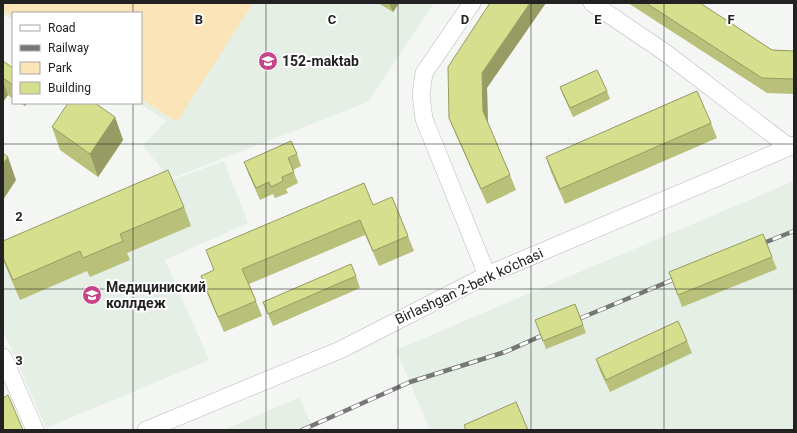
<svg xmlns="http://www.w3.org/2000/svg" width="797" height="433" viewBox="0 0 797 433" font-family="Roboto,sans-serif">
<rect width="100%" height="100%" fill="#f3f6f3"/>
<!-- built -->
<path fill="#e5efe5" d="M3 3H434L368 102 170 179 143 146 166 121 139 103H141V13H13V20L3 14Z
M224 161 248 223 165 260 209 360 46 428 3 330V242Z
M794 181V430H430L396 350Z
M300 397 313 430H224Z"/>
<!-- green -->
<path fill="#fae4b8" d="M3 3H253L177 122 141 99V13H13V17L3 11Z"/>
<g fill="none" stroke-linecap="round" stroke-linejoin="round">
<defs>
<path id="street" d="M472 3 424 73 421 95 424 119 487 275
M592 3 663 51 789 147
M3 357 35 430
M146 430 340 350 487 275 794 145"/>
</defs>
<!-- street casing -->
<use href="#street" stroke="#b5b8b5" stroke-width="18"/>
<!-- street -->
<use href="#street" stroke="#fff" stroke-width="17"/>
<defs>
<path id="rail" d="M756 246 794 231
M581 318 682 276
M302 430 410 382 505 352 541 336"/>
</defs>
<!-- rail casing -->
<use href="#rail" stroke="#767876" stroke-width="4.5"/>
<!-- rail -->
<use href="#rail" stroke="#fff" stroke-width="3" stroke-dasharray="9" stroke-linecap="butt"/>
</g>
<!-- wall -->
<path fill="#b8c079" d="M378 3H399L393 12Z
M628 3H700L772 50 794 51V94L767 93Z
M3 61 13 68V99L8 95 3 102Z
M560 87 607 91 610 99 573 117 563 95Z
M487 88 488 124 510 175 516 190 487 204 455 133 449 118Z
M20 103H27L25 106Z
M115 117 123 140 98 177 60 150 52 127Z
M711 123 717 138 565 204 551 172 546 157Z
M297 154 301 166 293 170 298 183 286 189 288 193 275 198 273 194 260 200 248 173 244 162Z
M373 205 408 236 414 251 379 266 365 235 249 284 262 316 224 332 206 291 201 276 214 271 206 250Z
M184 207 191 226 127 253 130 260 90 277 87 271 20 300 3 260V241Z
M772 257 777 269 682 307 669 272Z
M356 276 360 288 273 326 263 302Z
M575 304 586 333 546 349 535 320Z
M687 341 692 353 610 392 600 371 596 359Z"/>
<!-- shaded-wall -->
<path fill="#969c63" d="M389 3H399L393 12Z
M530 3H546L487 88 488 126 483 111 482 73Z
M3 82 8 95 3 102Z
M23 103H27L25 106Z
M115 117 123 140 98 177 90 154Z
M8 157 16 180 3 200V164Z"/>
<!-- building -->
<path fill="#d6df8d" stroke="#969c63" d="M490 3H530L482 73 483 111 510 175 481 189 449 118 448 67Z
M646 3H700L772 50 794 51V79L762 78Z
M3 61 13 68V85L3 78Z
M597 70 607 91 570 108 560 87Z
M697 91 711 123 560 189 546 157Z
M68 103H95L115 117 90 154 52 127Z
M291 141 297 154 288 158 294 172 282 177 283 181 271 187 269 182 256 188 244 162Z
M3 153 8 157 3 164Z
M168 170 184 207 120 234 123 241 83 258 80 251 13 280 3 257V241Z
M364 183 373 205 392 197 408 236 373 251 360 220 242 269 256 301 218 317 201 276 214 270 206 250Z
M763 234 772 257 678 295 669 272Z
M351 264 356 276 268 314 263 302Z
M575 304 583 325 543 341 535 320Z
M678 321 687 341 606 380 596 359Z
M8 395 23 430H3V398Z
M516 402 528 430H466L464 425Z"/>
<!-- grid -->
<path fill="none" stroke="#212221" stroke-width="1" stroke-opacity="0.55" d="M133 3V13M266 3V430M398 3V430M531 3V430M664 3V430M133 103V430M3 144H794M3 289H794"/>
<!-- icons -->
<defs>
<symbol id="school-disc" viewBox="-11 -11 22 22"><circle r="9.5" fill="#c84488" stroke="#fff"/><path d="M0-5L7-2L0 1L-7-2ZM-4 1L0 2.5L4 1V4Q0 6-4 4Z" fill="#fff"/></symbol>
<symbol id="university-disc" viewBox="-11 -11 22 22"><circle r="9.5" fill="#c84488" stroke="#fff"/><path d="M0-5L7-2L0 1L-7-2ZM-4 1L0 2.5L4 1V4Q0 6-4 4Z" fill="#fff"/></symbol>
</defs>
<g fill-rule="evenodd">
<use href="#school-disc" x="257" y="50" width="22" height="22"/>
<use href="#university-disc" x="81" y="284" width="22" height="22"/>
</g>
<g text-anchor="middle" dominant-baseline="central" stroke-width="4" stroke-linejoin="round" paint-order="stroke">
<!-- poi labels -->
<g font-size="14" font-weight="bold" fill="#212221" stroke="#fff" text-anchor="start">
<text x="282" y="61">152-maktab</text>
<text x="106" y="287">Медициниский<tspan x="106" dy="16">коллдеж</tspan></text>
</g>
<!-- street labels -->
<g font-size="14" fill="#212221" stroke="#fff">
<text transform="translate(469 286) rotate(-25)">Birlashgan 2-berk ko'chasi</text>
</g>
</g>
<g font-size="13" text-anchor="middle" font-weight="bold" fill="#212221" stroke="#fff" stroke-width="4" stroke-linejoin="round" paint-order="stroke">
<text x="199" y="24">B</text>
<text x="332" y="24">C</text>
<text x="465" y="24">D</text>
<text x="598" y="24">E</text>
<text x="731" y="24">F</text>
<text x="19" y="221">2</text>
<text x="19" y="365">3</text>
</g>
<!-- border -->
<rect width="797" height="433" fill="none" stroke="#212221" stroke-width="8"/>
<!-- legend -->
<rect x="12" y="12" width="130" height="92" fill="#ffffff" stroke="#a6a7a6"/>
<rect x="20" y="25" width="20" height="6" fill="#ffffff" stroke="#a6a7a6"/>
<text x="48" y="32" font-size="12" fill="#212221">Road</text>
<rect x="20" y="45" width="20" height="6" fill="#767876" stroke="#a6a7a6"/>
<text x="48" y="52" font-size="12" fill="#212221">Railway</text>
<rect x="20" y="62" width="20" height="12" fill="#fae4b8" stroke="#a6a7a6"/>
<text x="48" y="72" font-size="12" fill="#212221">Park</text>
<rect x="20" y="82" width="20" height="12" fill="#d6df8d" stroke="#a6a7a6"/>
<text x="48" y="92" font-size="12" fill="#212221">Building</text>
</svg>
